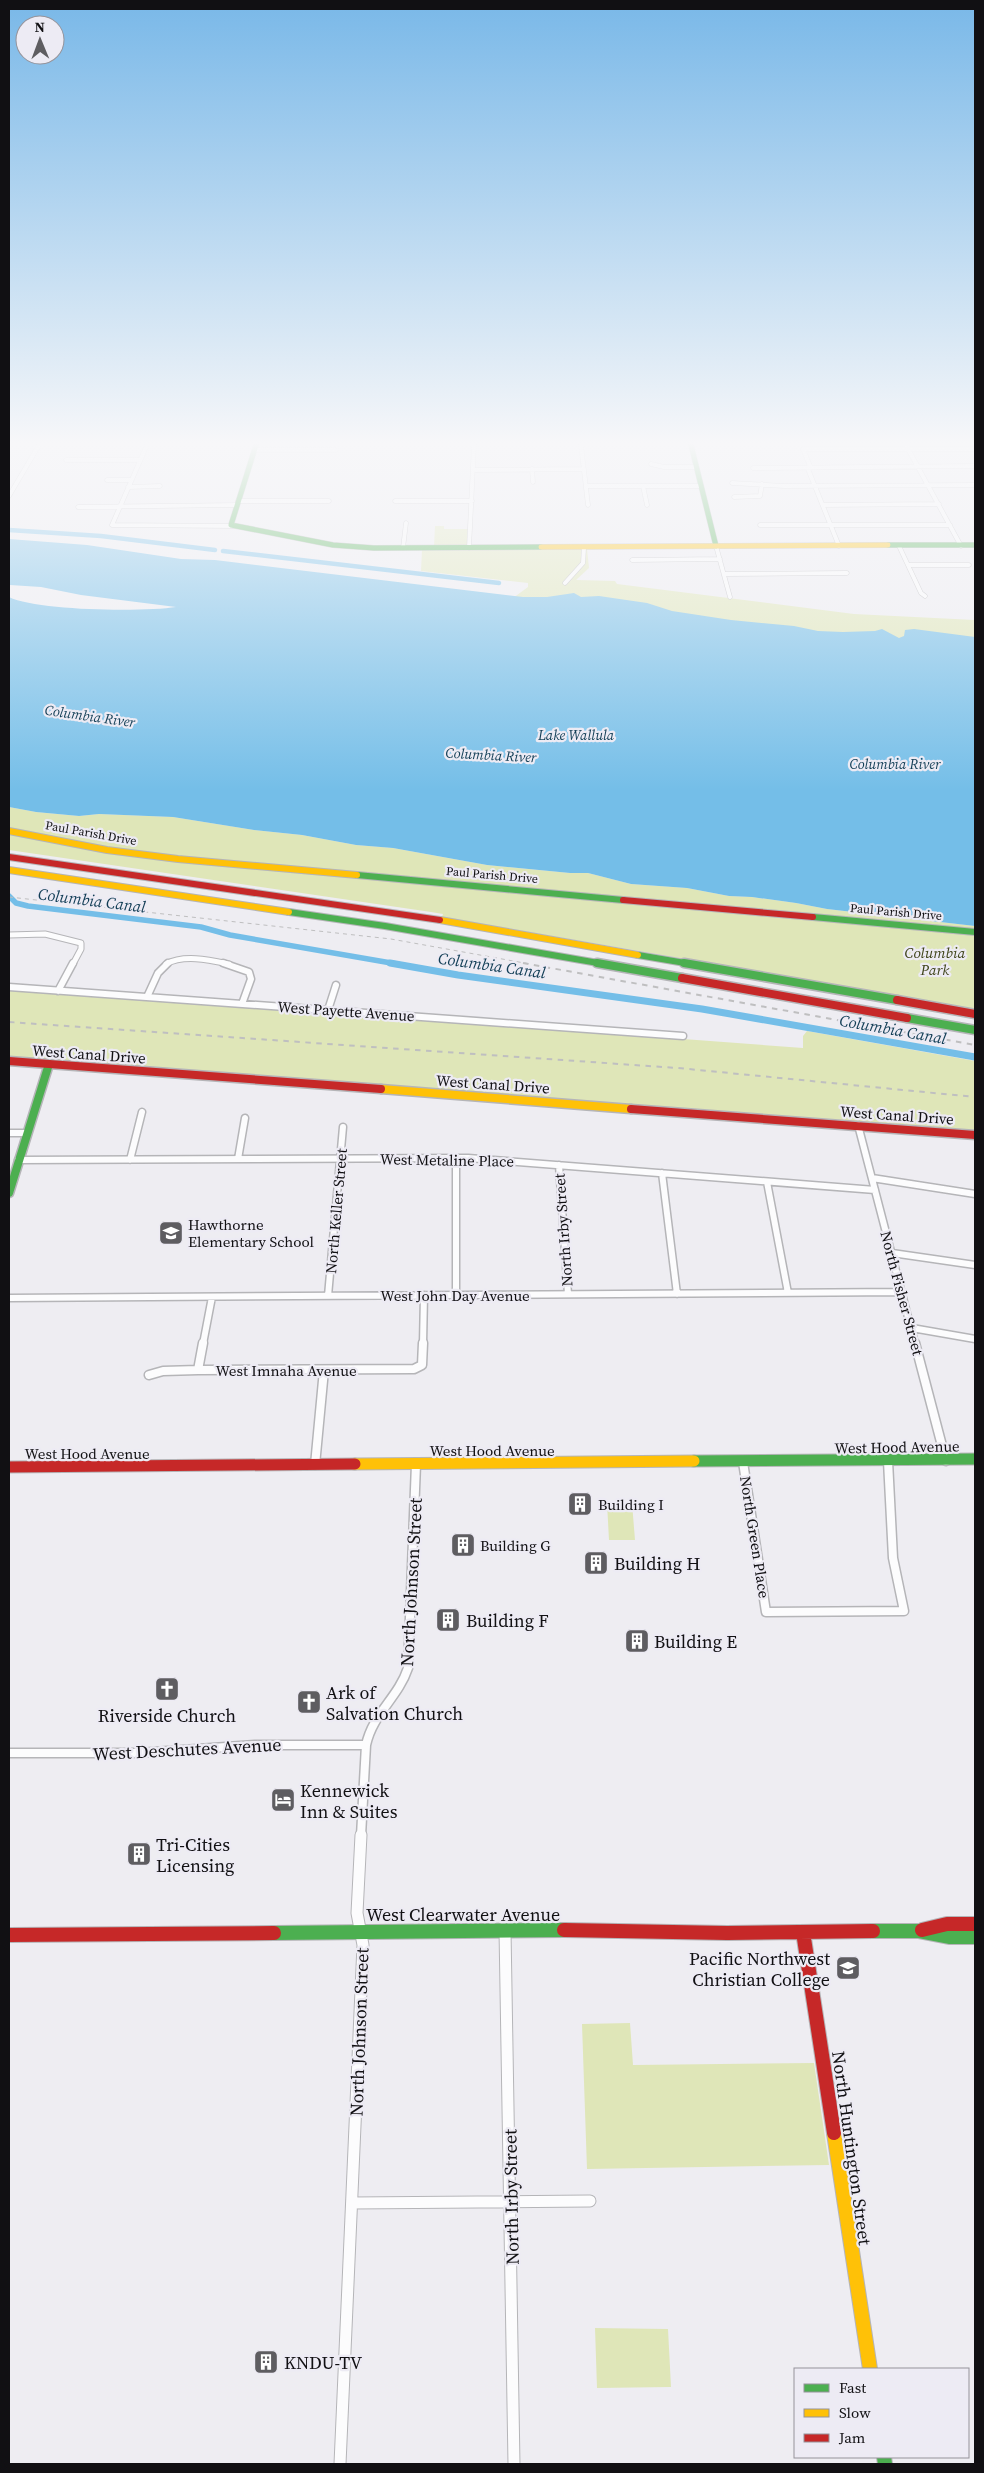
<svg xmlns="http://www.w3.org/2000/svg" width="984" height="2473" viewBox="0 0 984 2473" font-family="'Source Serif 4',serif">
<rect width="100%" height="100%" fill="#eeedf2"/>
<!-- green -->
<path fill="#dfe6b8" d="M435 526H444V529H469L468 547H434Z
M422 549H587L589 568 576 580 615 581 617 584 854 614 975 620V647L860 640 513 598 528 587V583L421 571Z
M9 807 36 812 79 816 99 814 173 817 254 830 302 835 356 845 393 848 487 865 570 873H588L631 884 687 888 729 896 752 897 796 903 827 909 975 926V1009L442 917 443 914 431 912 9 850Z
M9 989 803 1048V1036L807 1031 975 1061V1130L9 1057Z
M607 1503H632L635 1540H609Z
M630 2023 633 2065 814 2063 829 2165 587 2169 582 2024Z
M595 2328 668 2329 671 2387 597 2388Z"/>
<!-- water -->
<path fill="#74bee8" d="M9 539 87 545 181 559 215 560 523 597H547L574 593 581 597 599 596 647 603 672 611 731 620 794 626 818 631 843 632 875 631 882 629 899 638 904 636 905 630 914 629 975 637V926L827 909 796 903 752 897 729 896 687 888 631 884 588 873H570L487 865 393 848 356 845 302 835 254 830 173 817 99 814 79 816 36 812 9 807V597C37 611 144 612 176 607L81 595 41 587 10 585 9 587Z"/>
<g fill="none" stroke-linecap="round" stroke-linejoin="round">
<!-- canal-far2 -->
<path stroke="#74bee8" stroke-width="4.5" d="M9 530 101 536 215 550
M223 551 499 583"/>
<!-- canal-far1 -->
<path stroke="#74bee8" stroke-width="5.5" d="M9 896 16 903 28 906 201 927 230 935 397 964"/>
<!-- canal -->
<path stroke="#74bee8" stroke-width="7" d="M390 963 458 975 702 1009 975 1057"/>
<defs>
<path id="street-far4" d="M147 445 112 525 233 526
M581 445 588 505
M907 447 961 546
M254 450H336
M66 460H140
M651 464 664 467H696
M753 468 975 466
M532 469 533 482
M473 470 584 469
M107 480H130
M732 483 784 486 975 485
M587 486H701
M643 486 647 505
M128 487 160 486
M9 496 39 445
M734 497 760 496 762 484
M238 501H329
M395 501H472
M823 505 939 504
M78 507 236 505
M760 525H950
M716 546 730 597
M839 546 808 469 810 466 803 449H975
M899 546 921 593 925 596
M403 548 406 523
M469 548 474 445
M632 560 720 559
M908 565H969
M724 574 847 573
M565 583 583 563 584 548"/>
<path id="street-far3" d="M9 935 45 934 81 943V949L73 964
M166 964C184 954 210 960 229 964"/>
<path id="street-far2" d="M223 963 249 972 251 979 242 1004
M9 987 683 1036
M58 991 73 963
M147 997 158 973 168 963
M328 1010 336 985
M858 1125 915 1344
M9 1133H27
M456 1158V1295
M238 1159 245 1118
M18 1160 468 1158 875 1190
M130 1160 142 1112
M559 1165 568 1294
M662 1173 677 1294
M872 1178 975 1194
M767 1182 788 1293
M892 1253 975 1265
M328 1296 343 1127
M9 1298 902 1292
M912 1328 975 1339
M203 1344 212 1297
M423 1344 424 1295"/>
<path id="street-far1" d="M915 1343 946 1461
M198 1370 203 1343
M149 1375 163 1371 198 1370 414 1369 422 1365 423 1343
M743 1462 766 1612 904 1611 893 1558 888 1461
M315 1465 324 1370
M9 1753H139L255 1745H366
M361 1836 366 1745C373 1713 398 1698 408 1668L416 1464"/>
<path id="street" d="M505 1930 514 2464
M352 2203 590 2201
M340 2464 363 1945 357 1913 361 1835"/>
<path id="fast-far4" d="M256 445 231 525 333 545 374 548 541 547
M691 445 716 546
M888 545H975"/>
<path id="fast-far3" d="M357 875 623 900
M289 912 385 926 604 964
M813 917 975 932
M638 955 691 964"/>
<path id="fast-far2" d="M597 963 682 978
M684 963 897 1000
M907 1018 975 1030
M9 1193 49 1064"/>
<path id="fast-far1" d="M694 1461 975 1459"/>
<path id="fast" d="M873 1931H918L949 1937H975
M274 1933 564 1930
M884 2457 885 2464"/>
<path id="slow-far4" d="M541 547 888 545"/>
<path id="slow-far3" d="M9 831 107 850 178 859 357 875
M9 870 289 912
M440 920 638 955"/>
<path id="slow-far2" d="M381 1089 631 1109"/>
<path id="slow-far1" d="M355 1464 694 1461"/>
<path id="slow" d="M834 2133 870 2369"/>
<path id="jam-far3" d="M9 857 440 920
M623 900 813 917"/>
<path id="jam-far2" d="M682 978 907 1018
M897 1000 975 1014
M9 1061 381 1089
M631 1109 975 1135"/>
<path id="jam-far1" d="M9 1467 355 1464"/>
<path id="jam" d="M564 1930 727 1933 873 1931
M922 1930 947 1924H975
M803 1932 834 2133
M9 1935 274 1933"/>
</defs>
<!-- street-far4 casing -->
<use href="#street-far4" stroke="#b5b5b8" stroke-width="5"/>
<!-- street-far3 casing -->
<use href="#street-far3" stroke="#b5b5b8" stroke-width="7"/>
<!-- street-far2 casing -->
<use href="#street-far2" stroke="#b5b5b8" stroke-width="9"/>
<!-- street-far1 casing -->
<use href="#street-far1" stroke="#b5b5b8" stroke-width="11"/>
<!-- street casing -->
<use href="#street" stroke="#b5b5b8" stroke-width="13"/>
<!-- fast-far4 casing -->
<use href="#fast-far4" stroke="#b5b5b8" stroke-width="6"/>
<!-- fast-far3 casing -->
<use href="#fast-far3" stroke="#b5b5b8" stroke-width="8"/>
<!-- fast-far2 casing -->
<use href="#fast-far2" stroke="#b5b5b8" stroke-width="11"/>
<!-- fast-far1 casing -->
<use href="#fast-far1" stroke="#b5b5b8" stroke-width="13"/>
<!-- fast casing -->
<use href="#fast" stroke="#b5b5b8" stroke-width="16"/>
<!-- slow-far4 casing -->
<use href="#slow-far4" stroke="#b5b5b8" stroke-width="6"/>
<!-- slow-far3 casing -->
<use href="#slow-far3" stroke="#b5b5b8" stroke-width="8"/>
<!-- slow-far2 casing -->
<use href="#slow-far2" stroke="#b5b5b8" stroke-width="11"/>
<!-- slow-far1 casing -->
<use href="#slow-far1" stroke="#b5b5b8" stroke-width="13"/>
<!-- slow casing -->
<use href="#slow" stroke="#b5b5b8" stroke-width="16"/>
<!-- jam-far3 casing -->
<use href="#jam-far3" stroke="#b5b5b8" stroke-width="8"/>
<!-- jam-far2 casing -->
<use href="#jam-far2" stroke="#b5b5b8" stroke-width="11"/>
<!-- jam-far1 casing -->
<use href="#jam-far1" stroke="#b5b5b8" stroke-width="13"/>
<!-- jam casing -->
<use href="#jam" stroke="#b5b5b8" stroke-width="16"/>
<!-- street-far4 -->
<use href="#street-far4" stroke="#fcfcfd" stroke-width="4"/>
<!-- street-far3 -->
<use href="#street-far3" stroke="#fcfcfd" stroke-width="5"/>
<!-- street-far2 -->
<use href="#street-far2" stroke="#fcfcfd" stroke-width="6"/>
<!-- street-far1 -->
<use href="#street-far1" stroke="#fcfcfd" stroke-width="8"/>
<!-- street -->
<use href="#street" stroke="#fcfcfd" stroke-width="11"/>
<!-- fast-far4 -->
<use href="#fast-far4" stroke="#4caf50" stroke-width="5"/>
<!-- fast-far3 -->
<use href="#fast-far3" stroke="#4caf50" stroke-width="6"/>
<!-- fast-far2 -->
<use href="#fast-far2" stroke="#4caf50" stroke-width="8"/>
<!-- fast-far1 -->
<use href="#fast-far1" stroke="#4caf50" stroke-width="11"/>
<!-- fast -->
<use href="#fast" stroke="#4caf50" stroke-width="14"/>
<!-- slow-far4 -->
<use href="#slow-far4" stroke="#ffc107" stroke-width="5"/>
<!-- slow-far3 -->
<use href="#slow-far3" stroke="#ffc107" stroke-width="6"/>
<!-- slow-far2 -->
<use href="#slow-far2" stroke="#ffc107" stroke-width="8"/>
<!-- slow-far1 -->
<use href="#slow-far1" stroke="#ffc107" stroke-width="11"/>
<!-- slow -->
<use href="#slow" stroke="#ffc107" stroke-width="14"/>
<!-- jam-far3 -->
<use href="#jam-far3" stroke="#c62828" stroke-width="6"/>
<!-- jam-far2 -->
<use href="#jam-far2" stroke="#c62828" stroke-width="8"/>
<!-- jam-far1 -->
<use href="#jam-far1" stroke="#c62828" stroke-width="11"/>
<!-- jam -->
<use href="#jam" stroke="#c62828" stroke-width="14"/>
<!-- rail-far1 -->
<path stroke="#bfbfc0" stroke-width="1" stroke-dasharray="4 4" stroke-linecap="butt" d="M9 897 391 939 530 964"/>
<!-- rail -->
<path stroke="#bfbfc0" stroke-width="2" stroke-dasharray="5.5 5.5" stroke-linecap="butt" d="M523 963 975 1045
M9 1022 678 1068 975 1097"/>
</g>
<!-- sky -->
<linearGradient id="sky" x2="0" y2="1"><stop stop-color="#79b8e8"/><stop offset="0.56" stop-color="#f7f7f9"/><stop offset="1" stop-color="#f7f7f9" stop-opacity="0"/></linearGradient>
<rect width="984" height="791" fill="url(#sky)"/>
<!-- icons -->
<defs>
<symbol id="school-square" viewBox="-11 -11 22 22"><rect x="-9" y="-9" width="18" height="18" rx="4" fill="#5e5d61" stroke="#edebf4"/><path d="M0-5L7-2L0 1L-7-2ZM-4 1L0 2.5L4 1V4Q0 6-4 4Z" fill="#fff"/></symbol>
<symbol id="building-square" viewBox="-11 -11 22 22"><rect x="-9" y="-9" width="18" height="18" rx="4" fill="#5e5d61" stroke="#edebf4"/><path d="M-4-6H4V6H1V3H-1V6H-4ZM-2.5-4.3h1.7v1.8h-1.7ZM.8-4.3h1.7v1.8H.8ZM-2.5-1h1.7V.8h-1.7ZM.8-1h1.7V.8H.8Z" fill="#fff"/></symbol>
<symbol id="church-square" viewBox="-11 -11 22 22"><rect x="-9" y="-9" width="18" height="18" rx="4" fill="#5e5d61" stroke="#edebf4"/><path d="M-1.2-6h2.4v3.5h3.3v2.4h-3.3V6h-2.4V-.1h-3.3v-2.4h3.3Z" fill="#fff"/></symbol>
<symbol id="hotel-square" viewBox="-11 -11 22 22"><rect x="-9" y="-9" width="18" height="18" rx="4" fill="#5e5d61" stroke="#edebf4"/><path d="M-6-4.5h1.5V1H6V5H4.5V3h-9V5H-6ZM-4 0a1.8 1.8 0 1 1 3.6 0ZM.5 0V-2.5h3Q6-2.5 6 0Z" fill="#fff"/></symbol>
<symbol id="university-square" viewBox="-11 -11 22 22"><rect x="-9" y="-9" width="18" height="18" rx="4" fill="#5e5d61" stroke="#edebf4"/><path d="M0-5L7-2L0 1L-7-2ZM-4 1L0 2.5L4 1V4Q0 6-4 4Z" fill="#fff"/></symbol>
</defs>
<g fill-rule="evenodd">
<use href="#school-square" x="157" y="1219" width="28" height="28"/>
<use href="#building-square" x="566" y="1490" width="28" height="28"/>
<use href="#building-square" x="449" y="1531" width="28" height="28"/>
<use href="#building-square" x="582" y="1549" width="28" height="28"/>
<use href="#building-square" x="434" y="1606" width="28" height="28"/>
<use href="#building-square" x="623" y="1627" width="28" height="28"/>
<use href="#church-square" x="153" y="1675" width="28" height="28"/>
<use href="#church-square" x="295" y="1688" width="28" height="28"/>
<use href="#hotel-square" x="269" y="1786" width="28" height="28"/>
<use href="#building-square" x="125" y="1840" width="28" height="28"/>
<use href="#university-square" x="834" y="1954" width="28" height="28"/>
<use href="#building-square" x="252" y="2348" width="28" height="28"/>
</g>
<g text-anchor="middle" dominant-baseline="central" stroke-width="4.5" stroke-linejoin="round" paint-order="stroke">
<!-- far-street labels -->
<g font-size="12" fill="#111013" stroke="#edebf4">
<text transform="translate(91 833) rotate(10)">Paul Parish Drive</text>
<text transform="translate(492 875) rotate(5)">Paul Parish Drive</text>
<text transform="translate(896 912) rotate(5)">Paul Parish Drive</text>
</g>
<!-- far-water labels -->
<g font-size="14" font-style="italic" fill="#113d55" stroke="#edebf4">
<text transform="translate(90 716) rotate(8)">Columbia River</text>
<text x="576" y="735">Lake Wallula</text>
<text transform="translate(491 755) rotate(3)">Columbia River</text>
<text x="895" y="764">Columbia River</text>
</g>
<!-- park labels -->
<g font-size="15" font-style="italic" fill="#40451b" stroke="#edebf4">
<text x="935" y="952">Columbia<tspan x="935" dy="17">Park</tspan></text>
</g>
<!-- street labels -->
<g font-size="15" fill="#111013" stroke="#edebf4">
<text transform="translate(346 1011) rotate(4)">West Payette Avenue</text>
<text transform="translate(89 1054) rotate(4)">West Canal Drive</text>
<text transform="translate(493 1084) rotate(4)">West Canal Drive</text>
<text transform="translate(897 1115) rotate(4)">West Canal Drive</text>
<text transform="translate(447 1160) rotate(1)">West Metaline Place</text>
<text transform="translate(336 1211) rotate(-85)">North Keller Street</text>
<text transform="translate(563 1230) rotate(-94)">North Irby Street</text>
<text transform="translate(902 1293) rotate(75)">North Fisher Street</text>
<text x="455" y="1295">West John Day Avenue</text>
<text x="286" y="1370">West Imnaha Avenue</text>
<text transform="translate(897 1447) rotate(-1)">West Hood Avenue</text>
<text x="492" y="1450">West Hood Avenue</text>
<text x="87" y="1453">West Hood Avenue</text>
<text transform="translate(755 1537) rotate(81)">North Green Place</text>
</g>
<!-- poi labels -->
<g font-size="15" fill="#111013" stroke="#edebf4" text-anchor="start">
<text x="188" y="1224">Hawthorne<tspan x="188" dy="17">Elementary School</tspan></text>
<text x="598" y="1504">Building I</text>
<text x="480" y="1545">Building G</text>
</g>
<!-- water labels -->
<g font-size="16" font-style="italic" fill="#113d55" stroke="#edebf4">
<text transform="translate(92 900) rotate(7)">Columbia Canal</text>
<text transform="translate(492 965) rotate(8)">Columbia Canal</text>
<text transform="translate(893 1029) rotate(10)">Columbia Canal</text>
</g>
<!-- near-poi labels -->
<g font-size="18" fill="#111013" stroke="#edebf4" text-anchor="start">
<text x="614" y="1563">Building H</text>
<text x="466" y="1620">Building F</text>
<text x="654" y="1641">Building E</text>
<text x="326" y="1692">Ark of<tspan x="326" dy="21">Salvation Church</tspan></text>
<text x="167" y="1715" text-anchor="middle">Riverside Church</text>
<text x="300" y="1790">Kennewick<tspan x="300" dy="21">Inn &amp; Suites</tspan></text>
<text x="156" y="1844">Tri-Cities<tspan x="156" dy="21">Licensing</tspan></text>
<text x="830" y="1958" text-anchor="end">Pacific Northwest<tspan x="830" dy="21">Christian College</tspan></text>
<text x="284" y="2362">KNDU-TV</text>
</g>
<!-- near-street labels -->
<g font-size="18" fill="#111013" stroke="#edebf4">
<text transform="translate(411 1582) rotate(-87)">North Johnson Street</text>
<text transform="translate(187 1749) rotate(-3)">West Deschutes Avenue</text>
<text x="463" y="1914">West Clearwater Avenue</text>
<text transform="translate(359 2032) rotate(-88)">North Johnson Street</text>
<text transform="translate(852 2148) rotate(82)">North Huntington Street</text>
<text transform="translate(511 2197) rotate(-91)">North Irby Street</text>
</g>
</g>
<!-- border -->
<rect width="984" height="2473" fill="none" stroke="#111013" stroke-width="20"/>
<!-- legend -->
<rect x="794" y="2368" width="175" height="90" fill="#edebf4" stroke="#95939a"/>
<rect x="804" y="2384" width="25" height="8" fill="#4caf50" stroke="#95939a"/>
<text x="839" y="2393" font-size="15" fill="#111013">Fast</text>
<rect x="804" y="2409" width="25" height="8" fill="#ffc107" stroke="#95939a"/>
<text x="839" y="2418" font-size="15" fill="#111013">Slow</text>
<rect x="804" y="2434" width="25" height="8" fill="#c62828" stroke="#95939a"/>
<text x="839" y="2443" font-size="15" fill="#111013">Jam</text>
<!-- north arrow -->
<g transform="translate(40 40) rotate(359)"><circle r="24" fill="#edebf4" stroke="#95939a"/>
<path d="M0-4L9 19L0 12L-9 19Z" fill="#5e5d61"/>
<text y="-8" font-size="14" font-weight="bold" text-anchor="middle" fill="#111013">N</text>
</g>
</svg>
